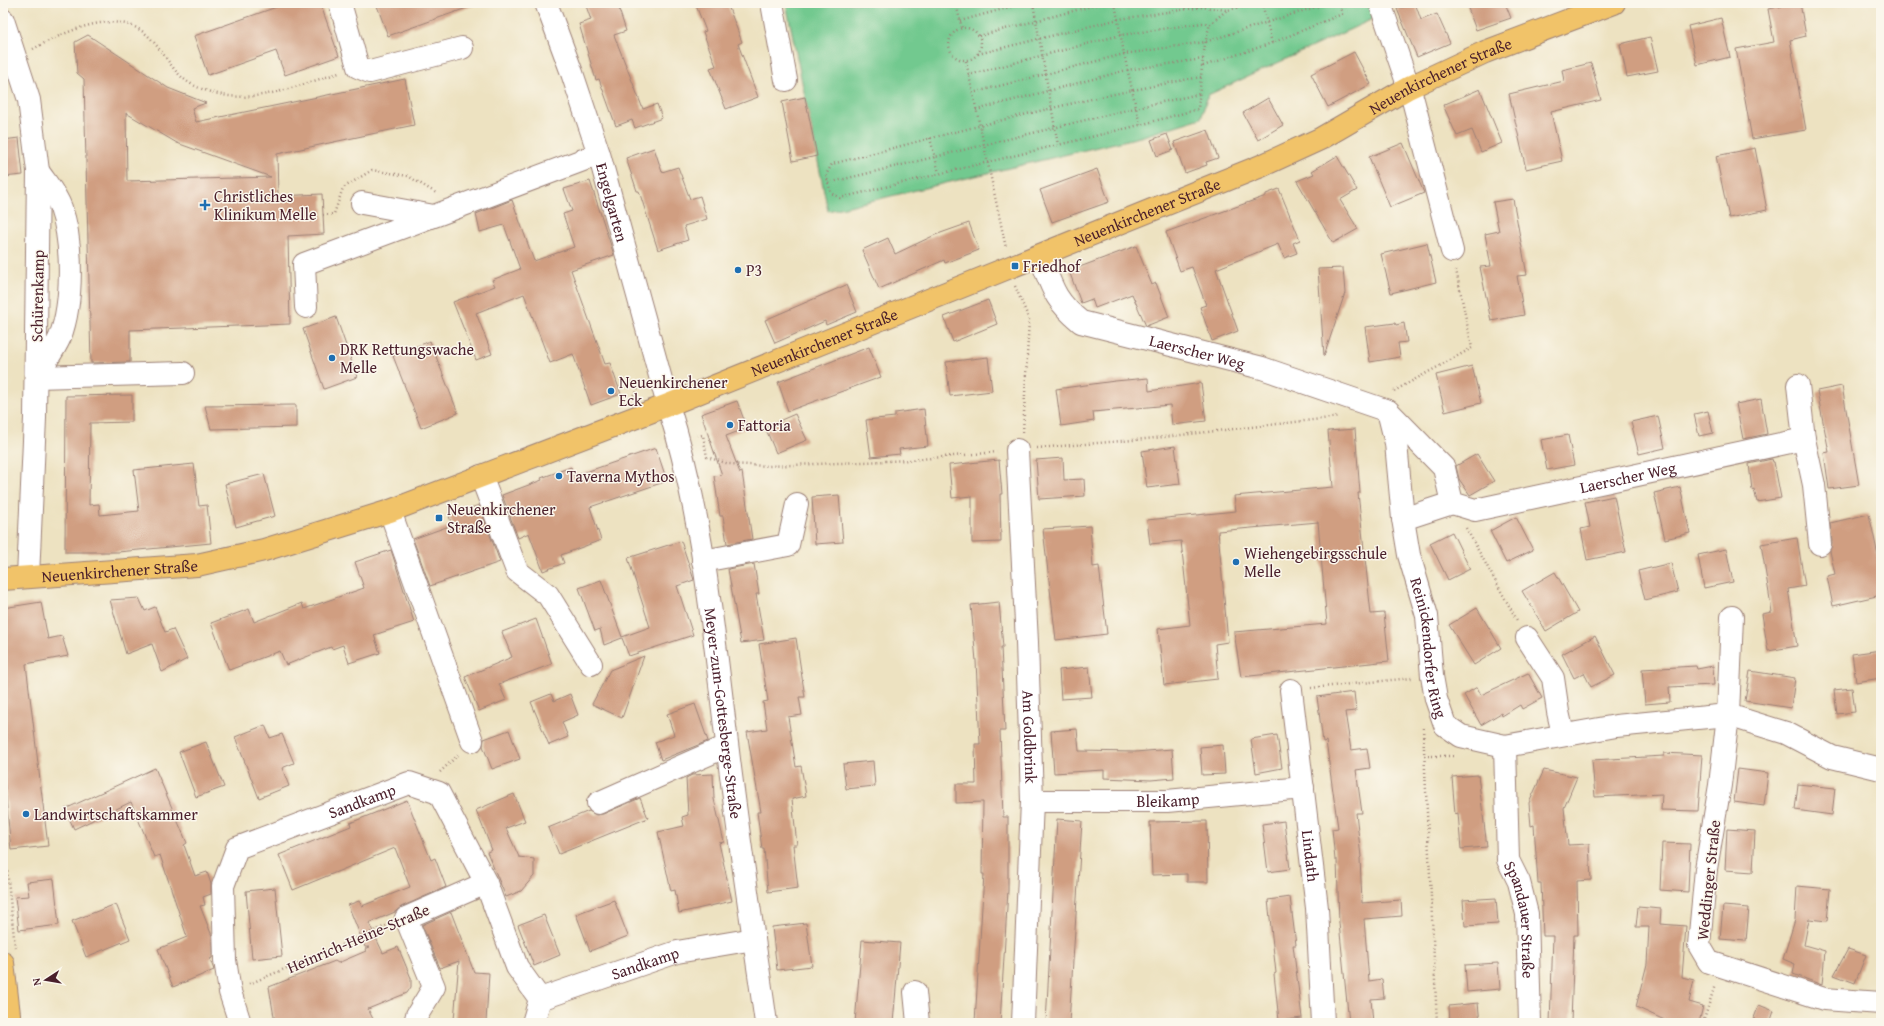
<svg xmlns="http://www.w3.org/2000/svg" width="1884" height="1026" viewBox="0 0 1884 1026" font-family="'Gentium Book Plus',serif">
<rect width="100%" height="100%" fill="#fbf7ec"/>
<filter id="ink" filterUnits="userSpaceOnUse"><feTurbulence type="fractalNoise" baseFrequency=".025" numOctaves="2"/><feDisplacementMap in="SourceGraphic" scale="8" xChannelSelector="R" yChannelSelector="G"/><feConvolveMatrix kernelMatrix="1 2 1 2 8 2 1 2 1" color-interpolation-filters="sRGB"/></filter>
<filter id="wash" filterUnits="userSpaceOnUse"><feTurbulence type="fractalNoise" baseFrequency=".012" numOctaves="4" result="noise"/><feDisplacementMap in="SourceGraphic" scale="16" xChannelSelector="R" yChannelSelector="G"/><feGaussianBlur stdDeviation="0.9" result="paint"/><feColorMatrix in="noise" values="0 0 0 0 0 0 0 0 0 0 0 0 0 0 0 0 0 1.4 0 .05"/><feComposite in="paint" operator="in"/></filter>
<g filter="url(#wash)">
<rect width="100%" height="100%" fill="#ede2c1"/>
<!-- green -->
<path fill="#72c98f" stroke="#5e745d" d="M786 3H1370L1375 18 1208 95 1201 118 1140 137 828 211Z"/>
<g id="blocks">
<!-- building -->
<path fill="#d09e81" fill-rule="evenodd" d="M288 3H320L339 56 285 75 276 51 208 75 194 36Z
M376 3H475V5L388 36Z
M585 3H617L626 31 614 35 643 109 657 104 662 118 635 128 632 120 616 126 599 79 596 80 579 24 591 20Z
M695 3H727L742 42 738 44 758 97 726 109 710 68 716 66 703 32 706 31Z
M1415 3 1421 20 1437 14 1450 43 1417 57 1397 9Z
M1466 3H1505L1511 18 1476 30Z
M1800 3 1806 36 1790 40 1806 130 1752 139 1736 49 1774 42 1768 9Z
M1721 18 1730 57 1697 65 1688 26Z
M88 35 168 88 206 103 192 108 196 122 405 79 414 125 277 154 278 196 322 194 324 234 288 236 290 324 130 330V362L91 363 84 79 77 73 75 42ZM126 113 177 143 271 177 127 181Z
M1650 37 1658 71 1627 77 1620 44Z
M1354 52 1371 84 1328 107 1311 74Z
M1591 63 1601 100 1551 112 1562 161 1526 169 1509 94 1564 81 1562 70Z
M1480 89 1502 143 1481 152 1472 130 1457 136 1443 105Z
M805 97 817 156 793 161 782 102Z
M1268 98 1283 125 1258 140 1243 113Z
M1208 130 1218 158 1206 162 1207 165 1185 173 1174 142Z
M1167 134 1173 150 1157 156 1151 140Z
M19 138 23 175 3 177V140Z
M1403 143 1424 193 1390 207 1369 157Z
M654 148 662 172 678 167 690 199 700 196 707 219 684 226 688 240 658 250 639 191H637L626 158Z
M1755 148 1767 210 1729 218 1716 156Z
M1337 156 1357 190 1340 200 1358 229 1333 243 1297 181 1314 174 1312 171Z
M1097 169 1109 202 1052 222 1040 190Z
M590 181 614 255 571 270 605 364 610 363 621 394 591 405 573 354 550 363 524 294 476 313 492 354 476 360 453 302 495 286 492 280 520 269 504 225 480 232 476 214 512 200 534 261 574 247 563 214 572 211 564 189Z
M1279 189 1300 240 1293 243 1297 253 1284 258 1278 244 1216 269 1238 331 1212 341 1200 307 1206 305 1192 267 1180 271 1166 232 1266 196V194Z
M1513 199 1527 275 1517 276 1524 315 1491 321 1480 267 1491 266 1485 234 1499 231 1493 202Z
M969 223 979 250 945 263 944 260 879 289 862 250 888 238 895 254 935 235Z
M1427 243 1436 282 1391 293 1381 254Z
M1136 246 1152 285 1156 283 1169 317 1146 326 1132 294 1095 308 1092 299 1081 303 1069 271Z
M1343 268 1345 293 1324 356 1318 269Z
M846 285 857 312 826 325 825 321 775 343 765 320Z
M988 300 997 324 953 342 944 317Z
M336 317 357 377 324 389 303 329Z
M1395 323 1396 325 1404 323 1407 342 1398 343 1400 357 1370 362 1365 327Z
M430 341 458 413 421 428 393 356Z
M869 347 881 377 788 411 778 382Z
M988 357 992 391 950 396 946 362Z
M1472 366 1481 403 1445 412 1436 375Z
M1148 378 1149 391 1201 383 1206 421 1172 425 1170 405 1093 412 1094 421 1061 426 1056 389 1115 381Z
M1842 386 1859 485 1829 489 1824 453 1829 452 1817 391Z
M132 395V422L90 423 89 505 99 504 100 515 139 511 134 470 194 464 199 506 207 505 211 543 118 552H65L66 396Z
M1761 399 1767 434 1743 439 1736 404Z
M737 401 747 428 726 436 740 473 742 472 752 539 727 544 723 516H720L714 476 722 475 701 414Z
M296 405V427L211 429 205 406Z
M924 409 928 446 899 449 900 454 871 457 866 420 895 417V413Z
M1708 411 1713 433 1699 436 1694 414Z
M795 414 807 440 776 453 765 427Z
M1658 416 1665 448 1639 454 1631 422Z
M1355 429 1360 493H1358L1371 614 1384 613 1389 661 1241 677 1234 632 1327 624 1318 522 1218 531 1228 642 1215 644 1218 679 1164 685 1158 629 1190 625 1181 541 1150 544 1147 520 1236 511 1234 496 1333 487 1328 431Z
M1568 435 1574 465 1547 470 1541 440Z
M1175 446 1180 484 1147 488 1142 451Z
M656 448 667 481 590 507 601 540 561 555 564 563 543 571 529 533 518 538 502 495 542 480 541 478 571 467 574 476Z
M1477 454 1494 481 1470 495 1459 479 1456 466Z
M1063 458 1064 480 1084 479 1085 496 1039 499 1036 460Z
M1772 459 1773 462H1774L1781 498 1757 502 1754 489 1752 490 1749 464Z
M999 460 1002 494H1000L1001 542 972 543V496L952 498 949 465Z
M264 474 275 516 236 527 225 484Z
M1680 487 1690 533 1665 539 1654 493Z
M839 495 843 542 815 544 812 497Z
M1614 496 1626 552 1587 560 1581 529 1590 527 1585 502Z
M479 505 500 562 430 586 413 539 452 525 449 516Z
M1869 514 1881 569V595L1833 606 1827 576 1835 574 1830 551 1832 543 1830 523Z
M1516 517 1533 550 1506 563 1490 531Z
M1090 526 1093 567 1099 566 1107 634 1056 640 1043 529Z
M1452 532 1470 569 1448 580 1430 543Z
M1797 538 1805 586 1788 589 1797 646 1768 651 1762 614 1772 612 1761 544Z
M681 541 694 580 677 586 693 635 629 656 622 638 604 645 600 629 595 631 579 588 601 580 622 637 650 627 628 558Z
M1726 549 1733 582 1704 588 1698 555Z
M391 550 414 622 374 635 380 653 349 663 343 645 332 649 331 647 286 665 280 651 229 670 211 623 249 609 254 622 302 603 304 609 364 588 355 562Z
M1671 563 1678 592 1645 600 1638 571Z
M754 564 759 594H756L764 640 741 643 728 569Z
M1555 572 1578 612 1546 631 1522 591Z
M139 598 145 611 155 607 165 632 173 629 187 659 162 672 152 644 126 654 110 600Z
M41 602 48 639 62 636 68 656 26 664 48 846 11 850 3 767V608Z
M999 602 1003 647H1001L1005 731H1000L1003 817H1008V890L1000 1023H990L975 1022 984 874H982L983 802 956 803V784H976L975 744H980L976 661 971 605Z
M1477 608 1501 648 1474 665 1449 625Z
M536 619 552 664 499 684 506 700 479 711 465 677 512 657 502 632Z
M1595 636 1615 675 1591 687 1584 673 1574 678 1562 654Z
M796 638 805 697H799L802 715 788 717 796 767 801 766 806 796 792 799 797 845H793L798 888 768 892 764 849H762L757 812H761L747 732 767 729 763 702 768 701 759 644Z
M1881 650V678L1856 682 1852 654Z
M644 656 622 718 592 704 610 670Z
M1696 666 1697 669 1713 666 1714 685 1669 687 1670 702 1645 704 1642 669Z
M1089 667 1092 697 1061 699 1059 670Z
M1750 671 1795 678 1791 708 1745 701Z
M1528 673 1542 698 1522 709 1520 705 1502 716 1501 713 1481 725 1464 695 1477 687 1481 695Z
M1852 688 1855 712 1837 714 1834 690Z
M1354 692 1356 711 1345 712 1351 750 1367 748 1370 768 1356 770 1362 813H1356L1361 857 1360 858 1362 903 1401 900 1402 916 1364 919 1369 981 1382 979 1384 998 1371 999 1373 1023H1349L1339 923 1337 860H1335L1332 829 1338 828 1326 741 1323 742 1317 697Z
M551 694 554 701 570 694 578 715 562 722 568 737 549 745 531 702Z
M695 704 708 741 661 760 655 742 674 735 667 714Z
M265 725 270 738 282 734 294 763 282 768 289 786 259 798 235 737Z
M1077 729 1079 751 1135 752 1172 749 1174 778 1151 780 1104 778V770L1054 773 1051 731Z
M509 730 520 759 492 769 483 746 484 739Z
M1277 735 1282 768 1256 773 1251 739Z
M206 742 224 787 196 797 179 752Z
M1223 745 1225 774 1202 775 1200 747Z
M1664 753 1702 755 1698 811 1661 810 1662 794 1595 797 1592 760 1664 756Z
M873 761 875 786 846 789 843 764Z
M155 768 187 843 184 845 195 876 207 872 211 884V894L203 897 205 905 200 906 212 936V958L210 959 214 970 173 987 158 949 187 937 160 855 154 857 131 802 74 829 65 809Z
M1738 769 1768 773 1764 806 1734 802Z
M1544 770 1577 777 1564 808 1568 845 1589 844 1591 880 1577 881 1578 935H1574L1571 1023H1550L1553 936H1543L1541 883H1538L1534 825 1531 826 1529 803Z
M713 774 714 799 724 842 719 843 732 901 679 913 675 890 671 891 658 832 684 826 682 817 688 815 686 778 692 775Z
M1478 775 1487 847 1461 849 1458 813 1455 814 1452 777Z
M1798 784 1835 788 1832 815 1795 810Z
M514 794 525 821 506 828 519 857 534 859V876L521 891 506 897 487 852 492 850 476 810Z
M640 798 648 818 559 854 548 828 589 811 596 815 603 814Z
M407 800 431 860 435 858 446 887 401 907 395 912 369 923 383 953 398 947 411 978V987L407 993 368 1009 375 1023H275L269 987 335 961 338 963 366 951 365 949 370 947H365L348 905 359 901 362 906 410 887 395 848 293 890 279 855 351 826 350 823Z
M1057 819 1082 821 1069 1023H1046Z
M1207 821 1208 882H1187V874L1152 875 1150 822Z
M1284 821 1290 869 1268 872 1262 824Z
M1727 829 1755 831 1753 872 1725 870Z
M1662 843 1690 844 1688 892 1660 890Z
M54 879 59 925 19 930 15 897 29 896 27 882Z
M1797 886 1830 889 1827 921 1809 919 1804 945 1825 951 1822 985 1793 974 1795 964 1783 959 1795 920Z
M275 888 282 956 252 959 246 891Z
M1290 897 1296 945H1293L1302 1018 1279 1021 1274 974 1276 973 1268 900Z
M1496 898 1498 924 1465 926 1463 900Z
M614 900 628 936 590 951 576 914Z
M116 904 130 939 86 957 72 921Z
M1723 906 1749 908 1746 941 1720 939Z
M1638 907 1661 909 1660 924 1686 926 1682 977 1694 980 1689 1002 1703 1006 1699 1023H1671L1636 1007 1647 964 1649 927H1636Z
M451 912 474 972 489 973 486 1022 454 1020 459 961 440 968 422 925Z
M544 915 560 955 534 966 518 925Z
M806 923 812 966 777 970 772 927Z
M862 940 900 943 893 1023H855Z
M1848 949 1866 955 1855 983 1834 975Z
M1498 963 1500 989 1467 992 1465 965Z
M1478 1003 1480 1023H1450L1449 1006Z
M1759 1005 1774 1011 1770 1023H1752Z"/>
</g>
</g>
<g filter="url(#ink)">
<use href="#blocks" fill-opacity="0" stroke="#9c8076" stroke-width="1"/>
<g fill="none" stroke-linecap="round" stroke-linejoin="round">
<defs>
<g id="minor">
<path d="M340 3 358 67 370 72 462 48"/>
<path id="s1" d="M546 3 572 73 599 154 668 405C703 514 713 630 727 743 738 836 753 930 766 1023"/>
<path d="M772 3 786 80"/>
<path d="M1380 3 1413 100 1452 251"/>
<path d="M3 20 29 100 38 171 35 418 28 577"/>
<path d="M362 203 434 216 599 154"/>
<path id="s2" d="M1040 256C1052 287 1054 300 1081 322L1262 368 1388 411 1444 468 1452 503 1475 510 1804 439"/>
<path d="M306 307 304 264 433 216"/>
<path d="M36 377C43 364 54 351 60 337 73 303 73 242 61 208 56 194 46 183 38 171"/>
<path d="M36 377 183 373"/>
<path d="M1798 385 1804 439 1814 485 1820 544"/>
<path id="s3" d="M1388 411 1396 443 1403 519 1409 555 1427 616 1432 676 1436 699 1445 725 1461 736 1505 746 1616 726 1728 715 1786 733 1832 757 1881 769"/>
<path id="s4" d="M1017 450 1027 642 1032 801 1023 1023"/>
<path d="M481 476 517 571 548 595 591 664"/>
<path d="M390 511 472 741"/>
<path d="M1403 519 1452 503"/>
<path d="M703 561 788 545 797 504"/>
<path d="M1732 617 1728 715 1720 785 1706 869 1699 945 1709 962 1824 999 1881 1003"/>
<path d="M1527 638 1553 678 1558 712 1563 734"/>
<path id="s5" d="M1291 690 1317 908 1323 1023"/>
<path id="s6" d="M1505 746 1508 860 1519 882 1527 914 1530 1023"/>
<path id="s7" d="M1032 801H1167L1303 788"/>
<path d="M598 803 727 746"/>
<path d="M915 992 918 1023"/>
<path id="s8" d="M540 999 677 952 754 939"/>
<path id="s9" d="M240 1023 230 992 225 960 223 886 237 848 409 783 439 793 486 883 517 967 540 999"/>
<path d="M415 1023 417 1015 434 987 406 918 486 883"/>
<path d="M533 1023 540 999"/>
</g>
<g id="major">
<path id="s10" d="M3 579 197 565 264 550 390 511 668 405 1261 166 1320 139 1408 88 1485 52 1614 3"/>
<path d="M3 963 10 1023"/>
</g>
</defs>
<!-- minor casing -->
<use href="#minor" stroke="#9c8076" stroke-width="24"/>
<!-- major casing -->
<use href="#major" stroke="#9c8076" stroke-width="24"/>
<!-- path -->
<path stroke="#9c8076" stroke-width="2.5" stroke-dasharray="1 3" stroke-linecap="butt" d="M956 3 962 29
M1033 3 1058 145
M1115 3 1124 54 1140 125
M1262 3 1272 43
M1340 7 1354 3
M960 21 1025 3
M949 44a16 16 0 1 1 32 0a16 16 0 1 1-32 0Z
M979 36 1103 3
M33 49C67 31 120 4 152 40 177 69 175 83 218 94 258 104 301 84 339 73
M978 54 1119 19 1202 7 1227 10
M966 61 1006 248
M1203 66 1272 43 1342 14 1339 3
M968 75 1121 35 1202 23 1210 24 1227 10 1261 3
M1201 77C1077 99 954 132 832 164L826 175 831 193 840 198 1140 125 1198 109C1201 80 1202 51 1210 24
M972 93 1124 54 1205 42 1328 3
M976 110 1127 70 1203 59
M930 138 939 173
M828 183 1135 108 1199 94
M323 215 334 214 343 188 372 170 408 176 436 193
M1015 286 1029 319 1023 432
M1394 391 1472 348 1456 270
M633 395 636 393 640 383
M697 436 703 435 707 457 729 464 769 466 910 460 997 452
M1037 448 1146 439 1339 417
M1466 528 1518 622
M1311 688 1412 678
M1423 728 1437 1023
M1424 756H1454
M440 772 458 755
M3 831 15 947
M249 984 388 925
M1703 1023 1715 985"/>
<!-- minor -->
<use href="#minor" stroke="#fff" stroke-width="22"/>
<!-- major -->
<use href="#major" stroke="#f1c369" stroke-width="22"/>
</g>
</g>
<!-- markers -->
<g fill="#1f6fb2" stroke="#fbf7ec" stroke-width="1.5">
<path d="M203 199h4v4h4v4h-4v4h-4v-4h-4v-4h4z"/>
<rect x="1011" y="262" width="8" height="8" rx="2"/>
<circle cx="738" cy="270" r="4"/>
<circle cx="332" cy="358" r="4"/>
<circle cx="611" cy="391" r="4"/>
<circle cx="730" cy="425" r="4"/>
<circle cx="559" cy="476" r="4"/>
<rect x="435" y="514" width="8" height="8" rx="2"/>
<circle cx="1236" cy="562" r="4"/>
<circle cx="26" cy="814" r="4"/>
</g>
<g text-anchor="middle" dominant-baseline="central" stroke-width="3" stroke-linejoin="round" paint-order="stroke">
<!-- street labels -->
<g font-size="16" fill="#4a1f2b" stroke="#fbf7ec">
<text stroke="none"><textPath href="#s10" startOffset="1533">Neuenkirchener Straße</textPath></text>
<text stroke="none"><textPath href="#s1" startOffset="210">Engelgarten</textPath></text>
<text stroke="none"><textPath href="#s10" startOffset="1209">Neuenkirchener Straße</textPath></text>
<text transform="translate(37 296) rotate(-89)">Schürenkamp</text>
<text stroke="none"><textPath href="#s10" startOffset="861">Neuenkirchener Straße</textPath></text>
<text stroke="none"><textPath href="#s2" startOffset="199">Laerscher Weg</textPath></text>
<text stroke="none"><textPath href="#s2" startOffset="695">Laerscher Weg</textPath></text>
<text stroke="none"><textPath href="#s10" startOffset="117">Neuenkirchener Straße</textPath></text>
<text stroke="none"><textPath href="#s3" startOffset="241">Reinickendorfer Ring</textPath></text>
<text stroke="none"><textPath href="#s1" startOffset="734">Meyer-zum-Gottesberge-Straße</textPath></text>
<text stroke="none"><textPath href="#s4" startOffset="287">Am Goldbrink</textPath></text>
<text stroke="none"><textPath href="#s7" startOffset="136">Bleikamp</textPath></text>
<text stroke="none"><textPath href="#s9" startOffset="313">Sandkamp</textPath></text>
<text stroke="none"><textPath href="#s5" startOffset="167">Lindath</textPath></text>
<text transform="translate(1708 880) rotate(-84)">Weddinger Straße</text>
<text stroke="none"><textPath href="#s6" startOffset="176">Spandauer Straße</textPath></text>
<text transform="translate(358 938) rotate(-23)">Heinrich-Heine-Straße</text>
<text stroke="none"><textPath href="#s8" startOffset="111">Sandkamp</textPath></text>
</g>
<!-- poi labels -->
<g font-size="16" fill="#4a1f2b" stroke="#fbf7ec" text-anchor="start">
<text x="214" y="196">Christliches<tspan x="214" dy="18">Klinikum Melle</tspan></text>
<text x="1023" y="266">Friedhof</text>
<text x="746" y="270">P3</text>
<text x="340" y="349">DRK Rettungswache<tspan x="340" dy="18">Melle</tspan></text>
<text x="619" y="382">Neuenkirchener<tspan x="619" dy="18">Eck</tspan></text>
<text x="738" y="425">Fattoria</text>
<text x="567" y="476">Taverna Mythos</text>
<text x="447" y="509">Neuenkirchener<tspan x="447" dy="18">Straße</tspan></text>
<text x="1244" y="553">Wiehengebirgsschule<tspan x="1244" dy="18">Melle</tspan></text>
<text x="34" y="814">Landwirtschaftskammer</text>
</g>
</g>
<!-- margin -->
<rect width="1884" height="1026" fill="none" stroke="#fbf7ec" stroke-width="16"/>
<!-- north arrow -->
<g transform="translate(46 980) rotate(258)" stroke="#fbf7ec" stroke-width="3" paint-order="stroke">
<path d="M0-3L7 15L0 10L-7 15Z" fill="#4a1f2b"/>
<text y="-6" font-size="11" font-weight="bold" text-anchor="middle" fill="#4a1f2b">N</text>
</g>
</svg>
